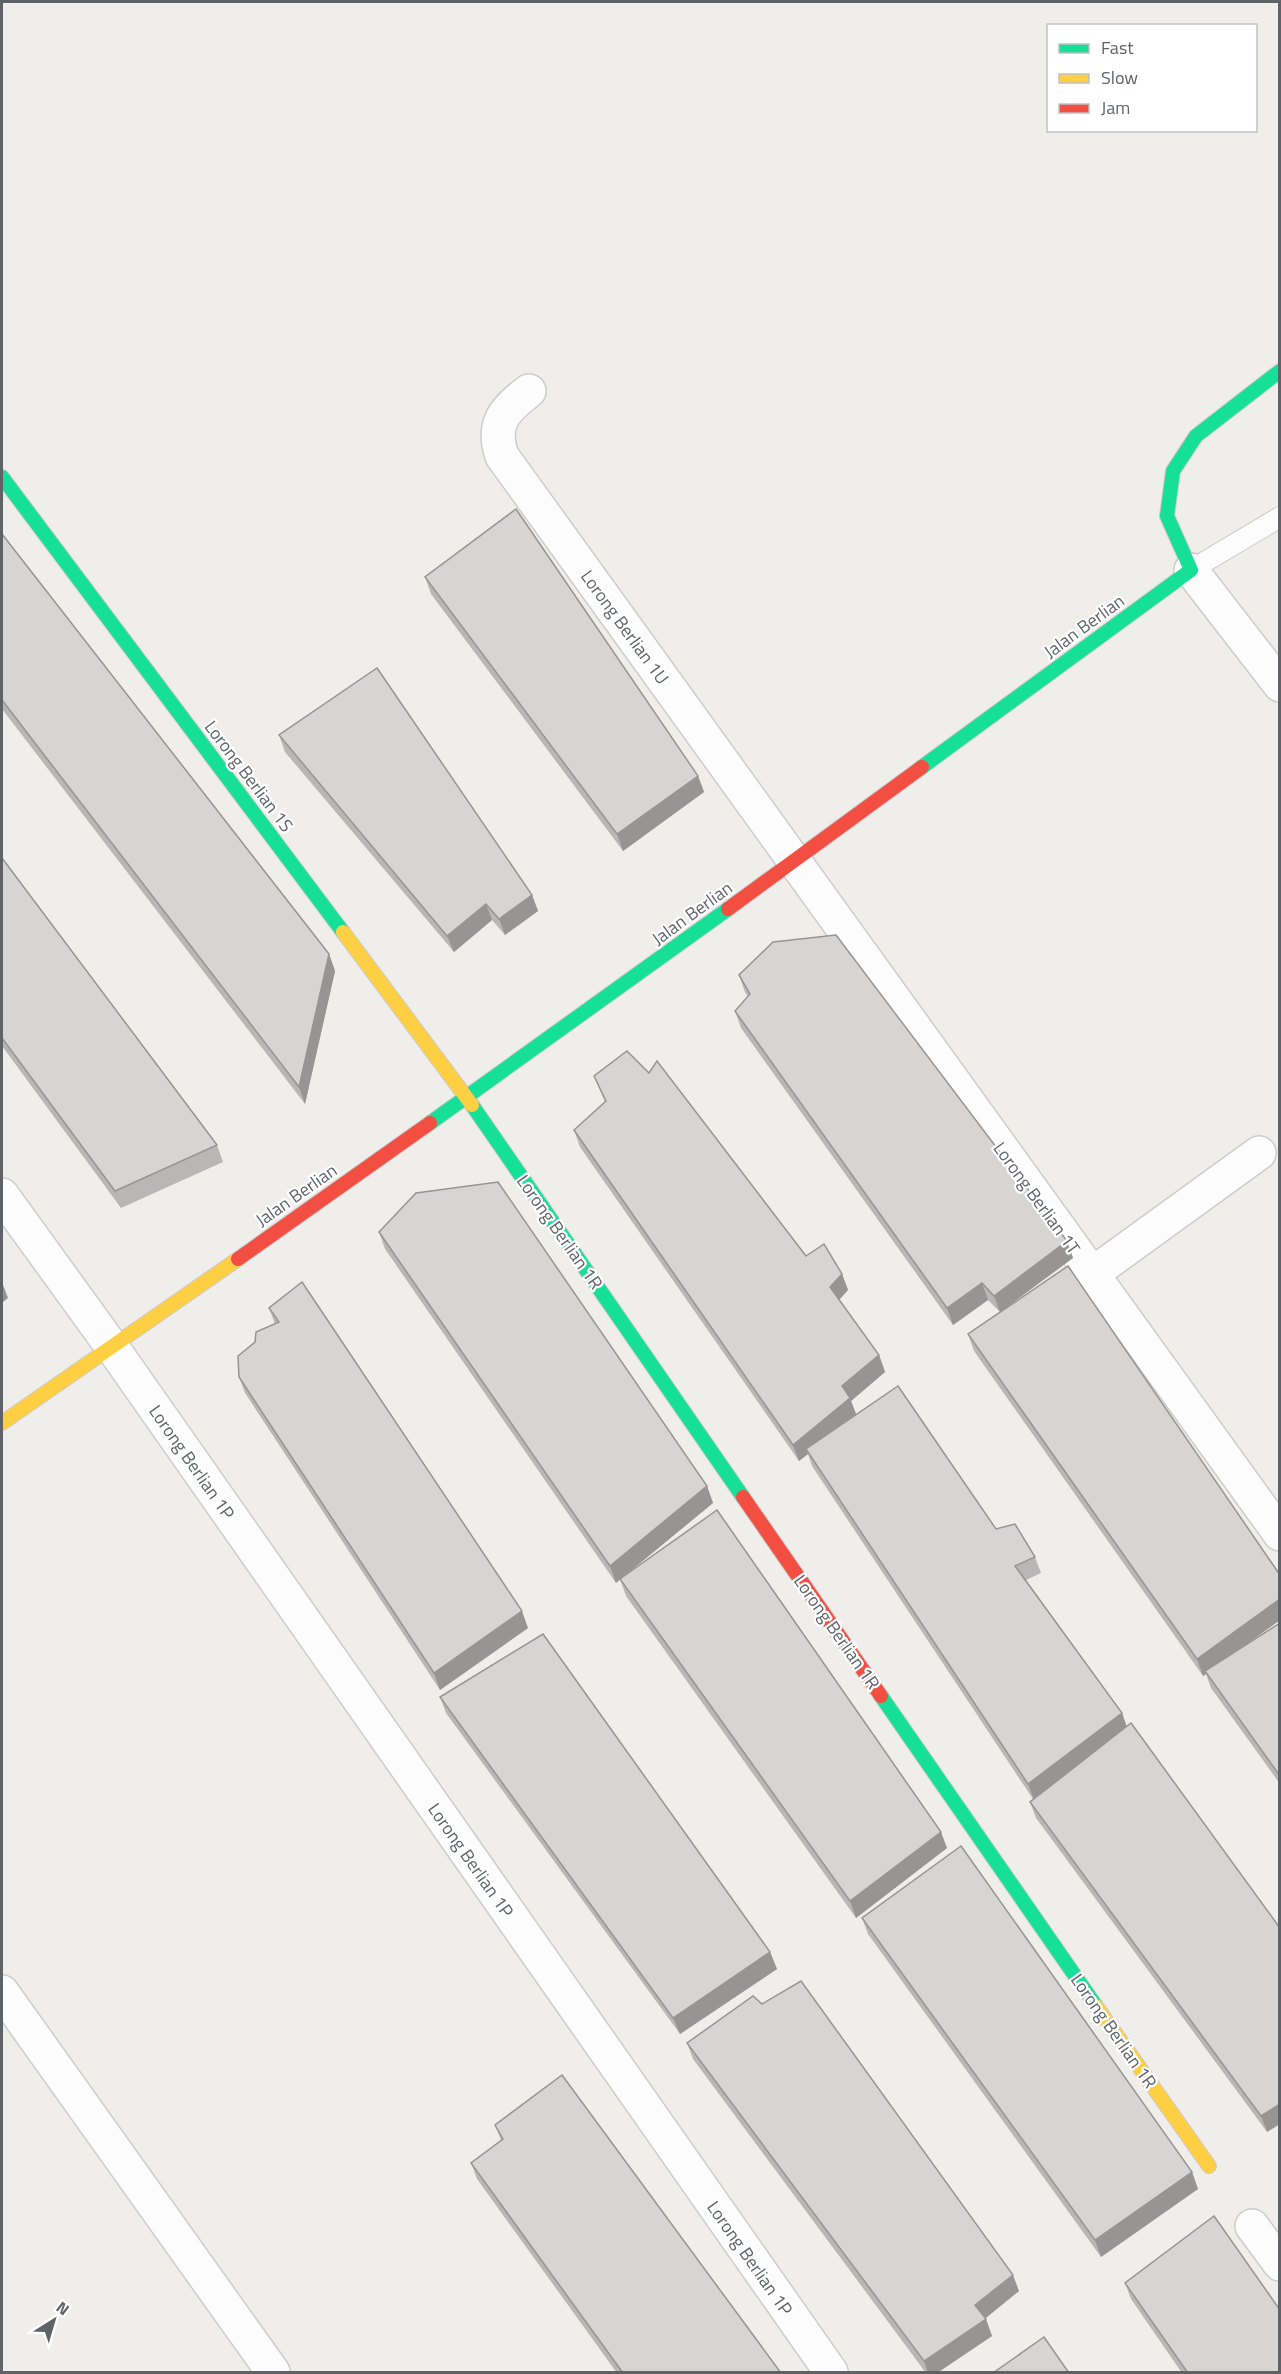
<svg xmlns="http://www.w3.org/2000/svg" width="1281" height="2374" viewBox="0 0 1281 2374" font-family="'Titillium Web',sans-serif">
<rect width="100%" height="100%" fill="#efeeea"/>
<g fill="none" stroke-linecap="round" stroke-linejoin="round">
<defs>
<path id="lane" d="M1191 570 1280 517"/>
<path id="street" d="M529 391C504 410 491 424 502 456L1280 1534
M1191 570 1280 685
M2 1195 112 1347 831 2372
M1092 1274 1259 1153
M2 1992 273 2372
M1252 2226 1280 2264"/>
<path id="fast" d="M2 477 343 932
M922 767 1191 570 1167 516 1173 471 1196 436 1280 371
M472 1105 743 1497
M430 1123 728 909
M881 1696 1096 2006"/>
<path id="slow" d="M343 932 472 1105
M2 1423 238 1259
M1096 2006 1209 2166"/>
<path id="jam" d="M728 909 922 767
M238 1259 430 1123
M743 1497 881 1696"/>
</defs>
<!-- lane casing -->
<use href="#lane" stroke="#cbcccc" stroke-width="22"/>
<!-- street casing -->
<use href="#street" stroke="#cbcccc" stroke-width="36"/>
<!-- fast casing -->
<use href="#fast" stroke="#cacacb" stroke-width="16"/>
<!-- slow casing -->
<use href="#slow" stroke="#cacacb" stroke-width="16"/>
<!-- jam casing -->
<use href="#jam" stroke="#cacacb" stroke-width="16"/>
<!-- lane -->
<use href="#lane" stroke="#fdfcfc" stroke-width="20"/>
<!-- street -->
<use href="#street" stroke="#fdfcfc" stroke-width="33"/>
<!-- fast -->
<use href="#fast" stroke="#16e098" stroke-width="14"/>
<!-- slow -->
<use href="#slow" stroke="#ffcf43" stroke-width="14"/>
<!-- jam -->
<use href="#jam" stroke="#f24e42" stroke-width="14"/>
</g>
<!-- wall -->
<path fill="#b8b7b5" d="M2 534 329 954 335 971 305 1104 2 709Z
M425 577 698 776 704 792 623 851 431 594Z
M279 735 532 895 538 911 505 935 492 920 454 952 285 752Z
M2 858 217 1145 223 1162 121 1208 2 1046Z
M739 975 1067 1241 1073 1258 1005 1308 1280 1620 1244 1646 1280 1623V1784L1211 1688 1206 1674 1203 1676 974 1351 968 1334 1000 1312 988 1300 953 1325 741 1028 735 1011 748 997 745 992Z
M594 1076 806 1256 842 1274 848 1290 839 1300 879 1355 885 1372 851 1401 856 1414 996 1529 1035 1557 1041 1573 1026 1580 1122 1713 1267 2132 1036 1818 1030 1802 1033 1799 812 1466 808 1454 799 1461 580 1147 574 1130 605 1102Z
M379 1232 707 1486 713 1503 620 1579 947 1848 856 1918 626 1596 620 1579 616 1583 385 1249Z
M269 1308 528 1628 440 1690 245 1393 239 1377 255 1342 275 1324Z
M440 1697 770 1952 777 1969 680 2034 446 1713Z
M862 1918 1192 2172 1198 2189 1101 2257 868 1934Z
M687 2043 1019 2291 985 2318 992 2336 937 2373H926L693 2059Z
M495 2125 781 2373H617L477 2179 471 2163 501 2140Z
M1125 2283 1280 2373H1182L1131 2299Z"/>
<!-- shaded-wall -->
<path fill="#969594" d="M698 776 704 792 623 851 617 834Z
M532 895 538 911 505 935 499 919Z
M486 904 492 920 454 952 447 936Z
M329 954 335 971 305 1104 299 1087Z
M1067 1241 1073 1258 1000 1312 994 1296Z
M842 1274 848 1290 836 1303 830 1287Z
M2 1282 8 1298 2 1303Z
M982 1283 988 1300 953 1325 947 1308Z
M879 1355 885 1372 851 1401 856 1414 806 1449 808 1454 799 1461 793 1445 842 1386Z
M707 1486 713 1503 616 1583 610 1566Z
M1280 1599V1620L1207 1673 1205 1671 1206 1674 1203 1676 1197 1659Z
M522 1611 528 1628 440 1690 434 1673Z
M1122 1713 1128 1730 1034 1800 1028 1784Z
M941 1832 947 1848 856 1918 850 1901Z
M770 1952 777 1969 680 2034 673 2018Z
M1280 2104V2124L1267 2132 1261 2116Z
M1192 2172 1198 2189 1101 2257 1095 2240Z
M1013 2275 1019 2291 981 2322 975 2305Z
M986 2319 992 2336 937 2373H928L924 2361Z"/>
<!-- building -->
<path fill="#d6d5d3" stroke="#969594" stroke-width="1.5" d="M516 509 698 776 617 834 425 577Z
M2 534 329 954 299 1087 2 700Z
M377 668 532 895 499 919 486 904 447 936 279 735Z
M2 858 217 1145 115 1191 2 1038Z
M836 935 1067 1241 994 1296 982 1283 947 1308 735 1011 750 994 739 975 773 942Z
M627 1051 649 1073 657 1061 806 1256 824 1244 842 1274 830 1287 879 1355 842 1386 850 1398 793 1445 574 1130 606 1101 594 1076Z
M498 1182 707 1486 610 1566 379 1232 416 1193Z
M1068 1266 1280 1575V1599L1197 1659 968 1334Z
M302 1282 522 1611 434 1673 239 1377 238 1356 255 1342 256 1332 279 1322 269 1308Z
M898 1386 996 1529 1015 1524 1035 1557 1015 1566 1122 1713 1028 1784 806 1449Z
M717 1510 941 1832 850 1901 620 1579Z
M1280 1623V1776L1205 1671Z
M543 1634 770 1952 673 2018 440 1697Z
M1131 1723 1280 1928V2104L1261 2116 1030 1802Z
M961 1846 1192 2172 1095 2240 862 1918Z
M801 1981 1013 2275 975 2305 986 2319 924 2361 687 2043 753 1996 762 2004Z
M562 2075 781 2373H623L471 2163 503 2139 495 2125Z
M1214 2216 1280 2310V2373H1188L1125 2283Z
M1044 2337 1069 2373H993Z"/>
<g text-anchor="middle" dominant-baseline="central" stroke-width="4.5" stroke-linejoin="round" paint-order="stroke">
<!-- street labels -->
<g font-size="18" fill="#5f6368" stroke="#fff">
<text transform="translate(1084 626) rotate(-36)">Jalan Berlian</text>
<text transform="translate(625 627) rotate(54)">Lorong Berlian 1U</text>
<text transform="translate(249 776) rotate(53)">Lorong Berlian 1S</text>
<text transform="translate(692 913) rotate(-36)">Jalan Berlian</text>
<text transform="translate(296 1195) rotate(-35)">Jalan Berlian</text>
<text transform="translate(1037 1198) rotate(54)">Lorong Berlian 1T</text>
<text transform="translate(560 1232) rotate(55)">Lorong Berlian 1R</text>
<text transform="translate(192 1462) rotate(55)">Lorong Berlian 1P</text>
<text transform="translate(837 1632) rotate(55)">Lorong Berlian 1R</text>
<text transform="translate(471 1860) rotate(55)">Lorong Berlian 1P</text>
<text transform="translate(1114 2031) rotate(55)">Lorong Berlian 1R</text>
<text transform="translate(750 2258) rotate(55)">Lorong Berlian 1P</text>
</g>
</g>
<!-- border -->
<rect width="1281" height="2374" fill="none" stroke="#5f6368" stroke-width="6"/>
<!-- legend -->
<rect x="1047" y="24" width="210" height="108" fill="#ffffff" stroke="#bfc1c3" stroke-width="1.5"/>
<rect x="1059" y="44" width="30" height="9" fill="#16e098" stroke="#bfc1c3" stroke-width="1.5"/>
<text x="1101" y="54" font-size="18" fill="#5f6368">Fast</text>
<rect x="1059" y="74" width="30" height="9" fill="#ffcf43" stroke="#bfc1c3" stroke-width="1.5"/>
<text x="1101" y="84" font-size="18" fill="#5f6368">Slow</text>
<rect x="1059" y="104" width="30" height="9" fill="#f24e42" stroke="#bfc1c3" stroke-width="1.5"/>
<text x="1101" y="114" font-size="18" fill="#5f6368">Jam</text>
<!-- north arrow -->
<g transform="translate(54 2320) rotate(37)" stroke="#ffffff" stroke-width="4.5" paint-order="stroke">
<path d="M0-4.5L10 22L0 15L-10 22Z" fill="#5f6368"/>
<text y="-9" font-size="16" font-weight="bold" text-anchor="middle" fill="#5f6368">N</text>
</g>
</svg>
